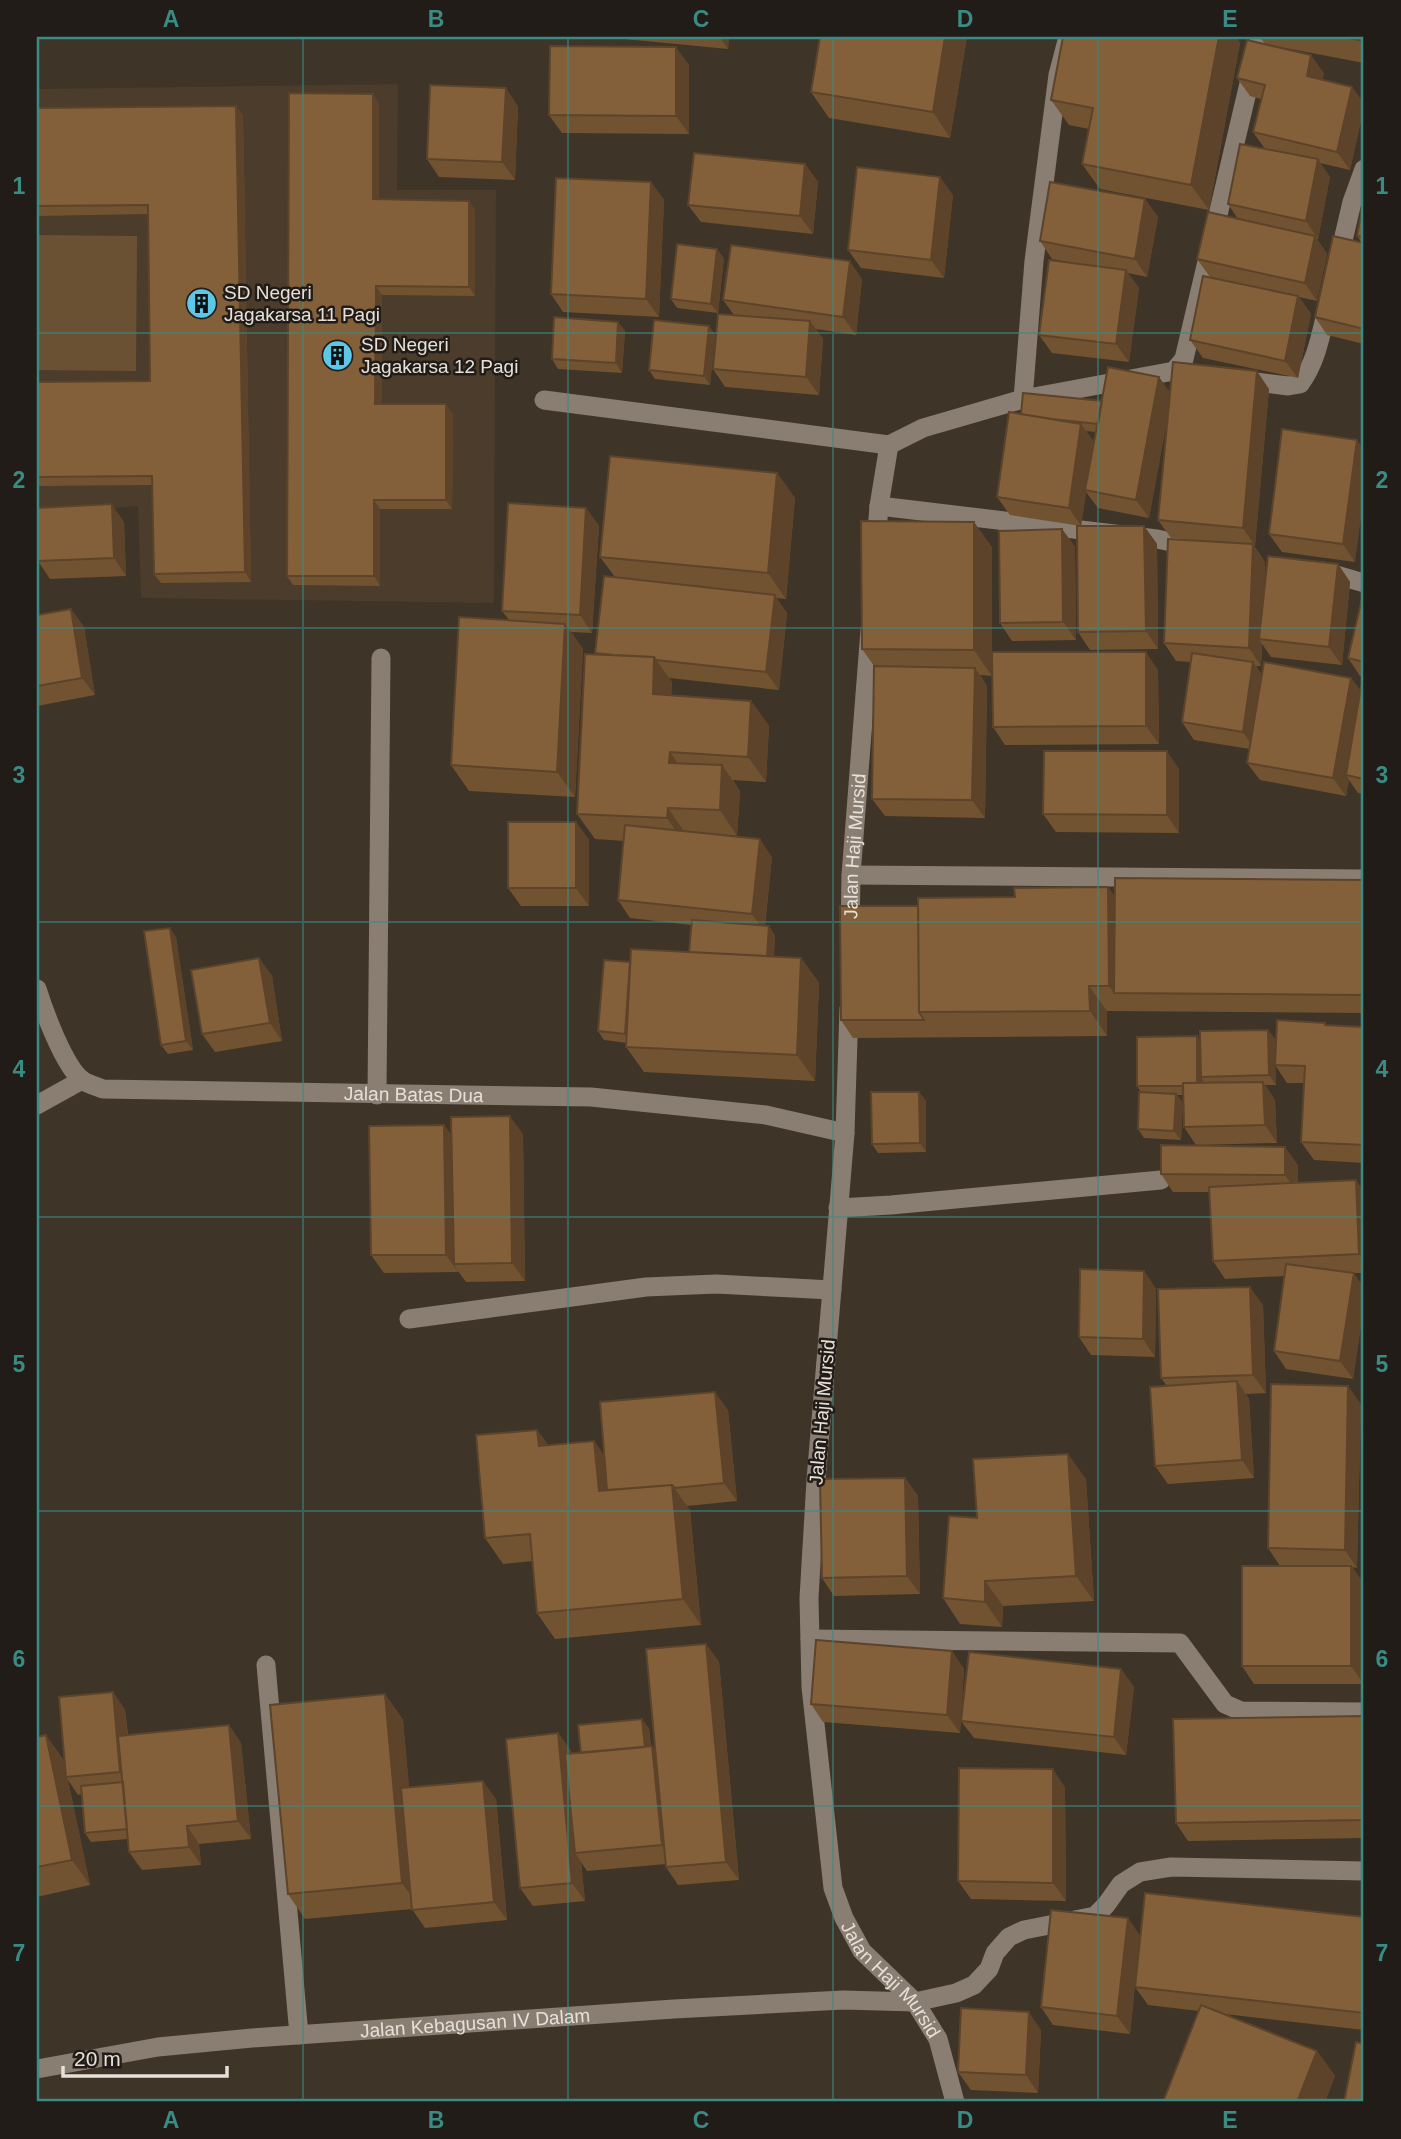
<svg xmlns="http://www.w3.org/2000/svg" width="1401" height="2139" viewBox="0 0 1401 2139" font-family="Helvetica,sans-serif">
<rect width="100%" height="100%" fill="#3e3428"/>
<!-- built -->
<path fill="#4b3c2c" d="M398 84 397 190H496L494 603 141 598 138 506 37 515V89Z"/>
<!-- green -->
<path fill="#6b5134" d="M37 235 137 236 136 371 37 370Z"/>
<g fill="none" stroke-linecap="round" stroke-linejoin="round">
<!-- service -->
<path stroke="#8a7d71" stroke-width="19" d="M377 1095 381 658
M37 1105 82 1080
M838 1208 891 1205 1161 1180
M409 1319 646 1287 716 1284 832 1290
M266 1665 299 2035"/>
<!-- minor -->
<g stroke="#8a7d71" stroke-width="19">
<path d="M1338 262 1352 202 1364 169"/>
<path d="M1241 380 1288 386 1300 384C1317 361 1321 333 1328 305"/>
<path d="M1023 399 1034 261 1058 75 1068 37"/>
<path d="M544 400 889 445"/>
<path d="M889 445 923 428 1023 399 1174 371 1184 359 1260 37"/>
<path d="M879 506 1157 539 1190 546"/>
<path d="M876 545 879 506 889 445"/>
<path d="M1323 571 1364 583"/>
<path d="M851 875 1364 879"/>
<path id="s1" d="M850 932 851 875 870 630"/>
<path d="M845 1133 849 1008"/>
<path d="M810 1639 1180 1643 1225 1704 1241 1711 1364 1712"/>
<path id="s2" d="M37 2069 158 2047 252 2038 674 2009 843 2000 915 2002 956 1993 974 1985 989 1969 995 1953 1009 1937 1024 1930 1095 1916 1106 1905 1121 1884 1140 1872 1171 1867 1364 1871"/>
</g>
<!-- tertiary -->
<path stroke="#8a7d71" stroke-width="19" id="s3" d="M37 989C44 1011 64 1066 82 1080 87 1084 96 1086 103 1089L591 1097 766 1115 845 1133 816 1480 809 1598 811 1687 833 1888 844 1918 862 1951 915 2002 938 2039 955 2102"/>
</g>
<!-- wall -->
<path fill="#715332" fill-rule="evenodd" d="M622 37H729L728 49 624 39Z
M967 37 950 138 829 118 811 92Z
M1063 37H1236L1240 43 1209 210 1100 189 1082 164 1089 129 1069 125 1051 100Z
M1260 37H1364V63L1265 44Z
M689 65V134L562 133 549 115Z
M1324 73 1322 80 1352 87 1364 104V107L1350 170 1320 163 1330 177 1318 239H1317L1327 254 1317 301 1299 297 1311 314 1298 378 1203 358 1190 340 1210 277 1197 259 1238 219 1228 204 1265 149 1253 132 1261 99 1250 96 1237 78Z
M373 94 379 104V199L469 201 475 210V296L382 295V404L453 414 452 509H380V586L293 585 287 576Z
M518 106 515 180 439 177 427 159Z
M37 108 243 115 251 582 161 583 154 574 152 485 37 486V382L150 381 148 214 37 216Z
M805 164 818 182 813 234 701 222 688 205Z
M651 182 664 200 659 317 563 312 551 294Z
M953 195 944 278 861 268 848 250Z
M1364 198V344L1327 335 1315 317 1362 243 1357 236Z
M1145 199 1158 217 1147 277 1128 273 1139 288 1129 362 1052 353 1039 335 1073 263 1052 259 1040 241Z
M724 258 718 313 677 308 671 299Z
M862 279 856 335 816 329 823 339 819 395 725 387 713 369 734 315 723 300Z
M618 322 625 331 622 373 558 369 552 359Z
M709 326 715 335 710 385 655 379 649 370Z
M1269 389 1255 546H1254L1265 562 1264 589 1338 564 1350 582 1342 665 1271 657 1262 644 1261 666H1256L1262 675 1351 678 1360 690 1364 687V794L1358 793 1349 780 1346 796 1260 780 1247 763 1250 749 1194 740 1182 722 1191 662 1176 661 1164 643 1216 542 1171 538 1158 520 1168 414 1149 518 1098 508 1086 492 1081 526H1144L1157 544 1158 649 1090 650 1078 632 1081 526 1010 515 997 497 1021 414 1102 401 1170 392ZM1086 431 1096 432 1091 457 1094 442Z
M1282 429 1355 562 1282 552 1269 534Z
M777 473 795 498 786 599 776 598 787 613 779 690 669 678 672 682 671 696 751 701 769 726 766 782 733 780 740 791 737 836 725 835 772 857 765 926 775 935 774 956 801 958 819 983 815 1081 644 1072 626 1047 627 1043 604 1040 598 1031 630 962 689 952 691 925 630 918 618 900 624 841 595 839 577 814 596 654 595 653 615 577 600 557Z
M586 508 599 526 592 633 571 632 583 649 575 797 469 791 451 765 509 620 502 611Z
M124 522 126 576 50 579 38 561Z
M1062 529 1075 547 1076 640 1012 641 1000 623Z
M992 547V676L980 675 987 686 985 818 885 816 872 799 874 666 862 649Z
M37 586V615L71 609 84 627 95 695 37 706Z
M1364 590V677L1360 676 1348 658Z
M1158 670 1159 744 1005 745 993 727Z
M1179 769V833L1056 832 1043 814Z
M576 822 589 840V906H521L508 888Z
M1364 880V1013L1107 1011V1036L853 1038 841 1020 918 906 1015 897 1108 887 1115 897Z
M176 937 193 1050 168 1054 161 1045Z
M259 958 272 976 282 1041 215 1052 202 1034Z
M1327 1026 1364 1027V1163L1314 1160 1301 1142 1304 1083H1287L1275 1065 1276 1085H1265L1275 1100 1277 1143 1196 1145 1184 1127 1183 1095H1177L1183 1103 1181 1140 1144 1138 1138 1129 1141 1092 1137 1086 1197 1036 1200 1042 1268 1030 1275 1039V1060Z
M919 1092 926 1101V1152L878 1153 872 1144Z
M444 1125 451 1135 523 1134 525 1281 466 1282 458 1271V1272L384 1273 371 1255Z
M1298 1165V1183L1364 1192V1273H1353L1364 1288V1305L1353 1379 1286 1369 1274 1351 1284 1276 1225 1279 1213 1261 1209 1192H1173L1161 1174Z
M1144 1271 1156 1289 1155 1357 1091 1355 1079 1337Z
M1263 1305 1266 1393 1246 1394 1249 1399 1254 1478 1168 1484 1155 1466 1167 1386 1161 1378Z
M1361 1404 1357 1568 1352 1567 1364 1584V1684H1254L1242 1666 1280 1566 1268 1548Z
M728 1410 737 1501 687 1506 690 1510 701 1625 555 1639 537 1613 533 1561 503 1564 485 1538 537 1430 548 1445 594 1441 604 1456Z
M905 1478 918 1496 920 1594 834 1596 822 1578Z
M1086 1479 1094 1601 1003 1606 1002 1627 960 1624 943 1598 977 1518Z
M706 1644 719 1662 739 1880 678 1885 666 1867V1864L587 1871 581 1862 585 1901 533 1906 520 1888 558 1733 571 1751V1753H581L649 1728 651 1746H652L655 1750Z
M952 1651 964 1669 960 1733 823 1722 811 1704Z
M1121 1669 1134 1687 1126 1755 974 1738 961 1721Z
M113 1692 125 1710 128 1735 229 1725 241 1743 251 1839 199 1844 201 1865 142 1870 129 1852 128 1839 91 1842 85 1833 81 1794 78 1795 68 1780 90 1885 37 1897V1737L64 1760Z
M385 1694 403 1720 409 1788 496 1799 507 1920 425 1928 412 1909 305 1919 288 1894Z
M1364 1716V1838L1188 1841 1176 1823Z
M1065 1787 1066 1901 971 1899 958 1881Z
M1364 1917V2030L1225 2014 1317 2051 1335 2076 1325 2102H1163L1199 2011 1148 2005 1135 1987Z
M1128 1918 1140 1936 1130 2034 1053 2025 1041 2007Z
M1041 2030 1038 2093 971 2090 958 2072Z"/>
<!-- shaded-wall -->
<path fill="#5c4329" d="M720 37H729L728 49Z
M945 37H967L950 138 933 112Z
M1219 37H1236L1240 43 1209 210 1191 185Z
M676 47 689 65V134L676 116Z
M1311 55 1324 73 1319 94 1307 76Z
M1352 87 1364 104V107L1350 170 1337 152Z
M506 88 518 106 515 180 502 162Z
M373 94 379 104V209L373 199Z
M236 106 243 115 251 582 245 572Z
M1318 159 1330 177 1318 239 1306 221Z
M805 164 818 182 813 234 800 216Z
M940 177 953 195 944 278 931 260Z
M651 182 664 200 659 317 646 299Z
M1145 199 1158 217 1147 277 1135 259Z
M469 201 475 210V296L469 287Z
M1315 236 1327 254 1317 301 1305 283Z
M717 249 724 258 718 313 711 304Z
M850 261 862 279 856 335 843 317Z
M1126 270 1139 288 1129 362 1116 344Z
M376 286 382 295V413L375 404Z
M1298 296 1311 314 1298 378 1285 361Z
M810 321 823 339 819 395 806 377Z
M618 322 625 331 622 373 616 363Z
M709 326 715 335 710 385 704 376Z
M1257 371 1269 389 1255 546 1243 528Z
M1159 377 1172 395 1149 518 1136 500Z
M446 404 453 414 452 509 446 500Z
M1081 424 1094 442 1081 526 1069 508Z
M1357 440 1364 450V496L1355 562 1343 544Z
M777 473 795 498 786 599 768 573Z
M374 500 380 509V586L374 576Z
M112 504 124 522 126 576 114 558Z
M586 508 599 526 592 633 580 615Z
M974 522 992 547V676L974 650Z
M1144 526 1157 544 1158 649 1146 631Z
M1062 529 1075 547 1076 640 1063 622Z
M1253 544 1265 562 1262 639H1259L1262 644 1261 666 1249 648Z
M1338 564 1350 582 1342 665 1329 647Z
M775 595 787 613 779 690 766 672Z
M71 609 84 627 95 695 82 678Z
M565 624 583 649 575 797 557 772Z
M1146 652 1158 670 1159 744 1146 726Z
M654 657 672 682 670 720 653 694Z
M1253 662 1266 680 1255 750 1243 732Z
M975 668 987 686 985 818 972 800Z
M1351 678 1364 696 1346 775 1349 780 1346 796 1333 778Z
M751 701 769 726 766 782 748 757Z
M1167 751 1179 769V833L1167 815Z
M670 752 688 778 669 763Z
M722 765 740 791 737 836 720 810Z
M668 808 685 833V844L667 818Z
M576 822 589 840V906L576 888Z
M760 839 772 857 764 932 752 914Z
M1108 887 1126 912 1114 993 1109 986Z
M769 926 775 935 773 969 766 959Z
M170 928 176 937 193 1050 186 1041Z
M259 958 272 976 282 1041 270 1023Z
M801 958 819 983 815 1081 797 1055Z
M1089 986 1107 1011V1036L1090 1011Z
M1268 1030 1275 1039 1276 1085 1269 1075Z
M1197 1036 1203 1045 1201 1077 1203 1080V1095L1197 1086Z
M1263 1082 1275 1100 1277 1143 1265 1125Z
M919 1092 926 1101V1152L920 1143Z
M1176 1094 1183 1103 1181 1140 1174 1131Z
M510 1116 523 1134 525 1281 512 1263Z
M444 1125 457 1143 454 1264 458 1272 446 1255Z
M1285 1147 1298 1165V1193L1285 1175Z
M1356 1180 1364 1192V1262L1359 1254Z
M1144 1271 1156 1289 1155 1357 1143 1339Z
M1354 1273 1364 1288V1305L1353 1379 1340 1361Z
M1250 1287 1263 1305 1266 1393 1253 1375Z
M1237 1381 1249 1399 1254 1478 1242 1460Z
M1348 1386 1361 1404 1357 1568 1345 1550Z
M715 1392 728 1410 737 1501 724 1483Z
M537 1430 555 1455 539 1446Z
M594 1441 612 1466 614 1494 599 1491Z
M1068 1454 1086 1479 1094 1601 1076 1576Z
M905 1478 918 1496 920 1594 907 1576Z
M672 1485 690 1510 701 1625 683 1599Z
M1351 1566 1364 1584V1684L1351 1666Z
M985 1581 1003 1606 1002 1627 985 1602Z
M706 1644 719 1662 739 1880 726 1862Z
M952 1651 964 1669 960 1733 947 1715Z
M1121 1669 1134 1687 1126 1755 1114 1737Z
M113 1692 125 1710 132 1790 120 1772Z
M385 1694 403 1720 420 1908 402 1883Z
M642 1719 649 1728 652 1763 646 1754Z
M229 1725 241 1743 251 1839 238 1821Z
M558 1733 571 1751 580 1852 575 1853 581 1862 585 1901 572 1883Z
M46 1735 64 1760 66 1777 68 1780 90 1885 72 1860Z
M652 1746 665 1764 674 1863 662 1845Z
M1053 1769 1065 1787 1066 1901 1053 1883Z
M483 1781 496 1799 507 1920 494 1902Z
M187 1826 199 1844 201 1865 189 1847Z
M1128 1918 1140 1936 1130 2034 1117 2016Z
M1029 2012 1041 2030 1038 2093 1026 2075Z
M1317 2051 1335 2076 1325 2102H1297Z"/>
<!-- building -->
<path fill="#83603a" stroke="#5c4329" stroke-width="2" d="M820 37H945L933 112 811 92Z
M1063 37H1219L1191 185 1082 164 1093 108 1051 100Z
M1344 37H1364V41Z
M1247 40 1311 55 1307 76 1352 87 1337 152 1253 132 1265 85 1237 78Z
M550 46 676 47V116L549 115Z
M430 85 506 88 502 162 427 159Z
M289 93 373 94V199L469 201V287L376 286 375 404H446V500H374V576H287Z
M236 106 245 572 154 574 152 476 37 477V382L150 381 148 205 37 206V108Z
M1240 144 1318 159 1306 221 1228 204Z
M694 153 805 164 800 216 688 205Z
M857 167 940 177 931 260 848 250Z
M556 178 651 182 646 299 551 294Z
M1050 182 1145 199 1135 259 1040 241Z
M1364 198V237L1357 236Z
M1208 212 1315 236 1305 283 1197 259Z
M1333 236 1364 243V329L1315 317Z
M677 244 717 249 711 304 671 299Z
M731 245 850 261 843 317 723 300Z
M1049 260 1126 270 1116 344 1039 335Z
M1203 276 1298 296 1285 361 1190 340Z
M718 314 810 321 806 377 713 369Z
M554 317 618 322 616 363 552 359Z
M654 320 709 326 704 376 649 370Z
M1173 362 1257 371 1243 528 1158 520Z
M1108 367 1159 377 1136 500 1085 490Z
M1023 393 1102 401 1098 424 1052 419 1021 414Z
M1009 412 1081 424 1069 508 997 497Z
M1282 429 1357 440 1343 544 1269 534Z
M610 456 777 473 768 573 600 557Z
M508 503 586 508 580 615 502 611Z
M112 504 114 558 38 561 37 508Z
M861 521 974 522V650L862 649Z
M1077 526H1144L1146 631 1078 632Z
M1062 529 1063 622 1000 623 999 531Z
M1168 539 1253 544 1249 648 1164 643Z
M1268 556 1338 564 1329 647 1259 639Z
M604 576 775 595 766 672 656 660 654 657 614 655 595 653Z
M1364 590V662L1348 658Z
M71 609 82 678 37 686V615Z
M459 617 565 624 557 772 451 765Z
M992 652H1146V726L993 727Z
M1192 653 1253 662 1243 732 1182 722Z
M585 654 654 657 653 694 751 701 748 757 670 752 669 763 722 765 720 810 668 808 667 818 577 814Z
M1264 662 1351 678 1333 778 1247 763Z
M874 666 975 668 972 800 872 799Z
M1361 687H1364V779L1346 775Z
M1044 751H1167V815L1043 814Z
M508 822H576V888H508Z
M625 825 760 839 752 914 618 900Z
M1115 878 1364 880V995L1114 993Z
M1108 887 1109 986H1089L1090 1011 919 1012 918 898 1015 897 1014 888Z
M840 906H918L919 1012 924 1020H841Z
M692 920 769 926 767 956 689 952Z
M170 928 186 1041 161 1045 144 931Z
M631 949 801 958 797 1055 626 1047Z
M259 958 270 1023 202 1034 191 970Z
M604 960 630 962 625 1034 598 1031Z
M1277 1020 1325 1023V1025L1364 1027V1145L1301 1142 1305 1066 1275 1065Z
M1268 1030 1269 1075 1201 1077 1200 1031Z
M1197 1036V1083H1183V1086H1137V1037Z
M1263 1082 1265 1125 1184 1127 1183 1083Z
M871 1092H919L920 1143 872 1144Z
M1139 1092 1176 1094 1174 1131 1138 1129Z
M510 1116 512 1263 454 1264 451 1117Z
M444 1125 446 1255H371L369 1126Z
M1161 1145 1285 1147V1175L1161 1174Z
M1356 1180 1359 1254 1213 1261 1209 1187Z
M1286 1264 1354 1273 1340 1361 1274 1351Z
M1080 1269 1144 1271 1143 1339 1079 1337Z
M1250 1287 1253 1375 1161 1378 1158 1289Z
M1237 1381 1242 1460 1155 1466 1150 1387Z
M1271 1384 1348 1386 1345 1550 1268 1548Z
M715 1392 724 1483 675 1488 672 1485 607 1490 600 1402Z
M537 1430 539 1446 594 1441 599 1491 672 1485 683 1599 537 1613 530 1534 485 1538 476 1435Z
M1068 1454 1076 1576 985 1581V1602L943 1598 949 1516 977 1518 973 1459Z
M905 1478 907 1576 822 1578 820 1479Z
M1242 1566H1351V1666H1242Z
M816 1640 952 1651 947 1715 811 1704Z
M706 1644 726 1862 666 1867 646 1649Z
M969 1652 1121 1669 1114 1737 961 1721Z
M113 1692 120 1772 66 1777 59 1697Z
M385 1694 402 1883 288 1894 270 1705Z
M1364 1716V1820L1176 1823 1173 1719Z
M642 1719 645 1747 581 1753 578 1725Z
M229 1725 238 1821 187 1826 189 1847 129 1852 118 1736Z
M558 1733 572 1883 520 1888 506 1739Z
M46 1735 72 1860 37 1867V1737Z
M652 1746 662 1845 575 1853 565 1754Z
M959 1768 1053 1769V1883L958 1881Z
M483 1781 494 1902 412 1910 401 1788Z
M123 1782 127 1829 85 1833 81 1786Z
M1145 1893 1364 1917V2013L1135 1987Z
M1051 1910 1128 1918 1117 2016 1041 2007Z
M1201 2005 1317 2051 1297 2102H1163Z
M961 2008 1029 2012 1026 2075 958 2072Z
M1356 2042 1364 2044V2102H1344Z"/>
<!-- grid -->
<path fill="none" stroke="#3a8b83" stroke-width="2" stroke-opacity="0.55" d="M303 37V2102M568 37V2102M833 37V2102M1098 37V2102M37 333H1364M37 628H1364M37 922H1364M37 1217H1364M37 1511H1364M37 1806H1364"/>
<!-- icons -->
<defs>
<symbol id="building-disc" viewBox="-11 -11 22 22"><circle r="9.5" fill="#5cc7e7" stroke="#211c17"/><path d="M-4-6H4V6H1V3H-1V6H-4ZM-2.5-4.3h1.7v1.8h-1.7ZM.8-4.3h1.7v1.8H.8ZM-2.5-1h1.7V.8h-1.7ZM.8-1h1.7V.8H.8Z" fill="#111"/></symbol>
</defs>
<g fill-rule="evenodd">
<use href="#building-disc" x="184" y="286" width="35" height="35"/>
<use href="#building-disc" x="320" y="338" width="35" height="35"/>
</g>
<g text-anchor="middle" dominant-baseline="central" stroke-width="5" stroke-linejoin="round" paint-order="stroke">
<!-- poi labels -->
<g font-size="19" fill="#e6e0d8" stroke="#211c17" text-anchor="start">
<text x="224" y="292">SD Negeri<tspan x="224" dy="22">Jagakarsa 11 Pagi</tspan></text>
<text x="361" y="344">SD Negeri<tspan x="361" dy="22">Jagakarsa 12 Pagi</tspan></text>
</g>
<!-- street labels -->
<g font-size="19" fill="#e6e0d8" stroke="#211c17">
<text stroke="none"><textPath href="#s1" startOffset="86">Jalan Haji Mursid</textPath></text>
<text stroke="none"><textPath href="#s3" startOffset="436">Jalan Batas Dua</textPath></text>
<text transform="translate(822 1412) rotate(-85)">Jalan Haji Mursid</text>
<text stroke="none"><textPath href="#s3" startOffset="1738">Jalan Haji Mursid</textPath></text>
<text stroke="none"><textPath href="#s2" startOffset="441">Jalan Kebagusan IV Dalam</textPath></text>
</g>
</g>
<!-- border -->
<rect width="1401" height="2139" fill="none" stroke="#211c17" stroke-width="77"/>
<!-- scale -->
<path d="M63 2066v10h164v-10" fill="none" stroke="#e6e0d8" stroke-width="3.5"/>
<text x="74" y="2066" font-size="21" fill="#e6e0d8" stroke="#211c17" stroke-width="5" paint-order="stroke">20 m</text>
<rect x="38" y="38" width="1324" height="2062" fill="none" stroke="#3a8b83" stroke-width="2.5"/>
<g font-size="23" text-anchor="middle" font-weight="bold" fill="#3a8b83">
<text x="171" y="27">A</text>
<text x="436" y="27">B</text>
<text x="701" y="27">C</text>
<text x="965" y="27">D</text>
<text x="1230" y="27">E</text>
<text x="19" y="194">1</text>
<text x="1382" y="194">1</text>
<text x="19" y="488">2</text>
<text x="1382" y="488">2</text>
<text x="19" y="783">3</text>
<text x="1382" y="783">3</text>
<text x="19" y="1077">4</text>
<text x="1382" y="1077">4</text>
<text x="19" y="1372">5</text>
<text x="1382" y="1372">5</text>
<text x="19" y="1667">6</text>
<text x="1382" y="1667">6</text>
<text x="19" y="1961">7</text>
<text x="1382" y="1961">7</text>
<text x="171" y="2128">A</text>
<text x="436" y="2128">B</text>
<text x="701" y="2128">C</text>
<text x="965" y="2128">D</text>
<text x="1230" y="2128">E</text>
</g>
</svg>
